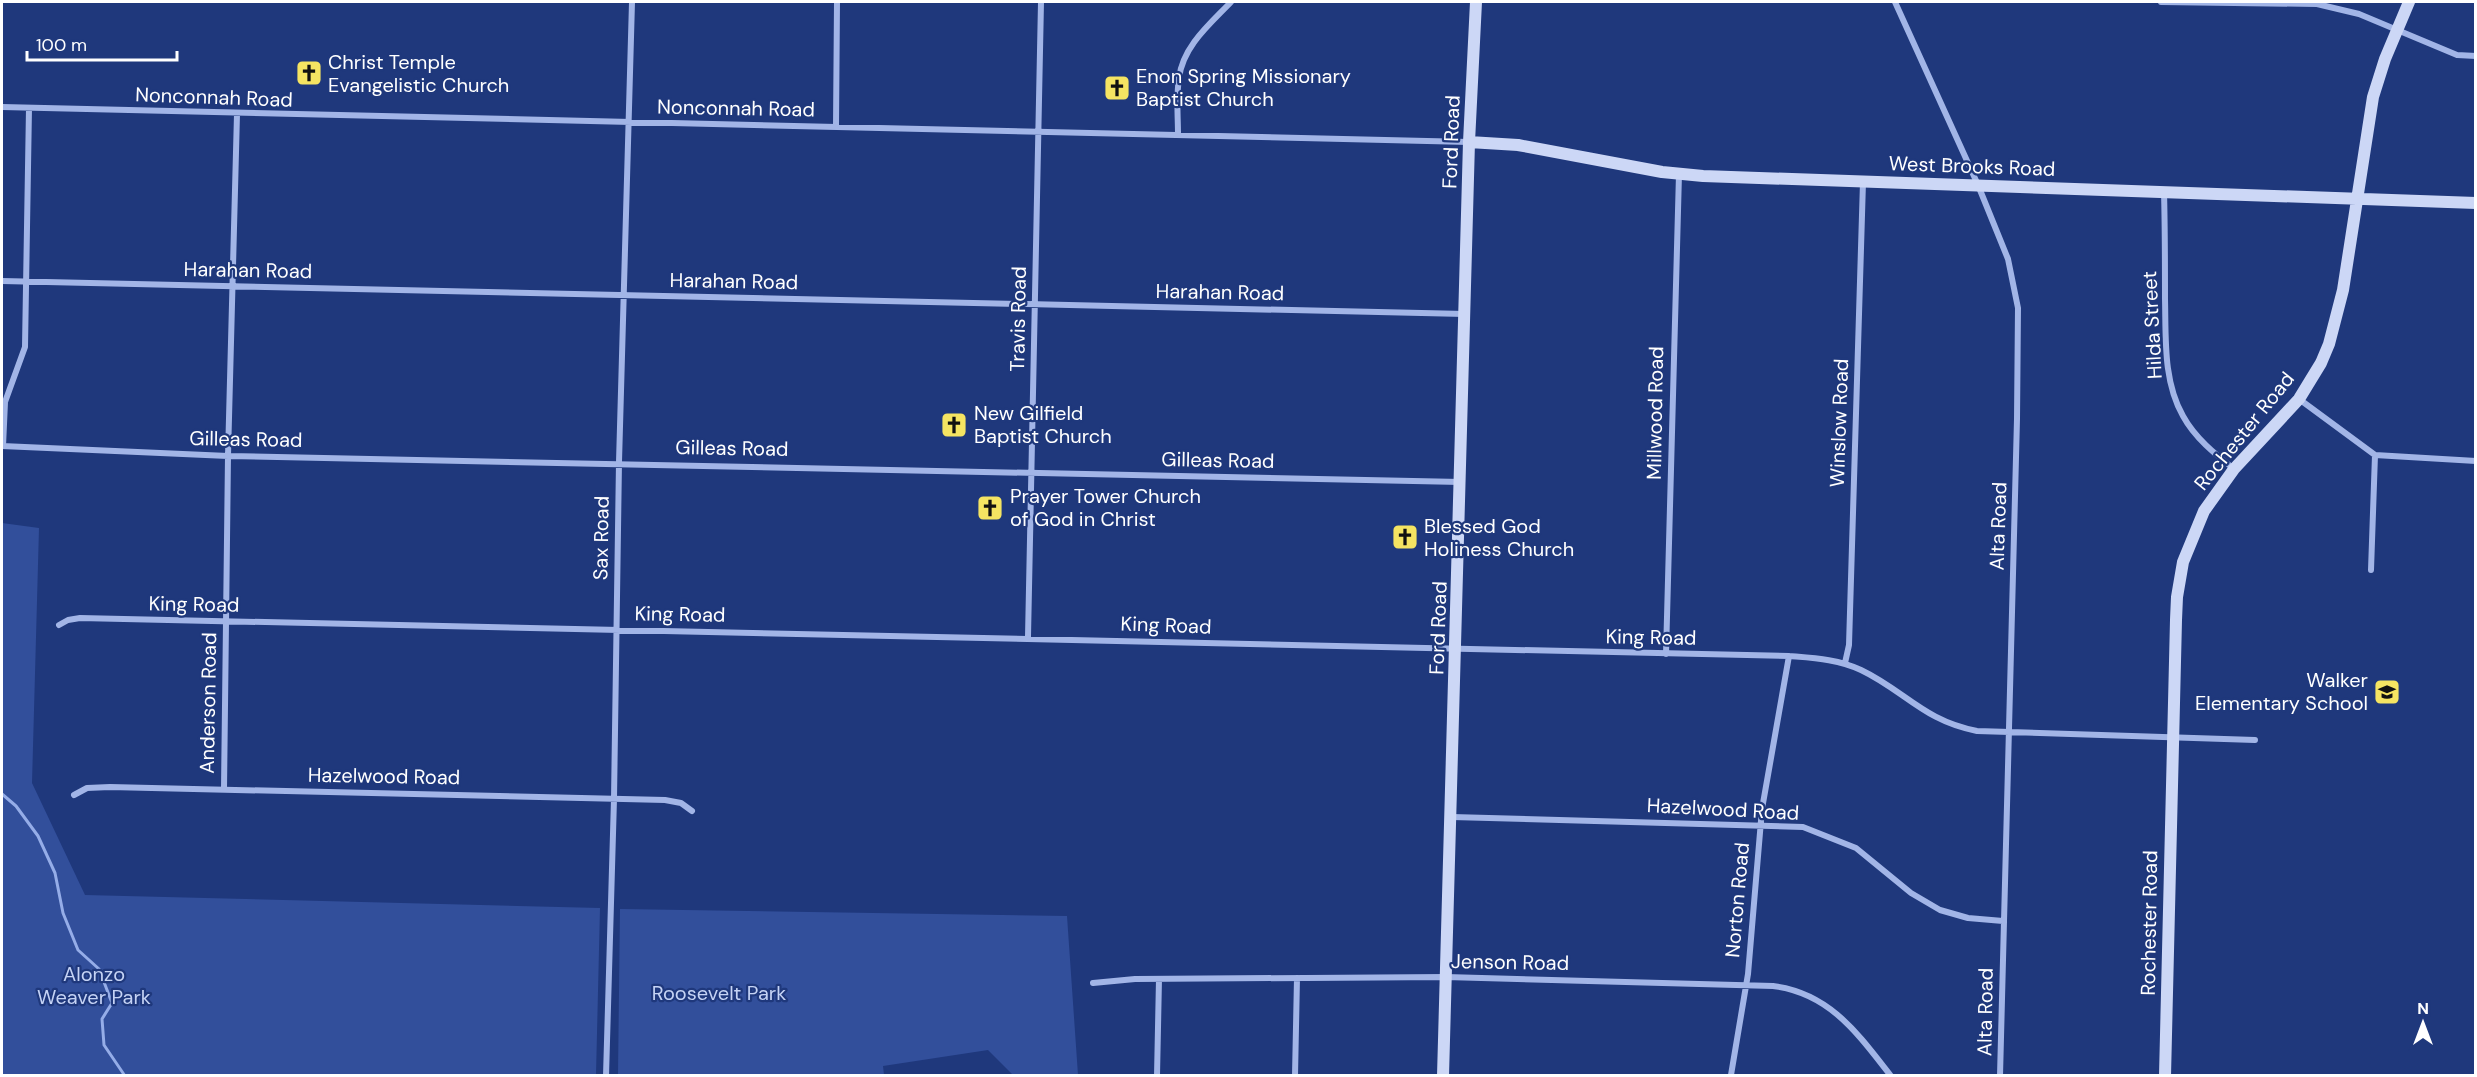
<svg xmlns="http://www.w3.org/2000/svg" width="2477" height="1077" viewBox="0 0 2477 1077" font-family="'DM Sans',sans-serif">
<rect width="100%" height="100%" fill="#1f387c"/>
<!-- green -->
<path fill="#324f9b" d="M2 523 39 528 32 783 85 895 600 908 596 1075H2Z
M620 909 1067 916 1078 1075H1013L988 1050 883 1066 884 1075H618Z"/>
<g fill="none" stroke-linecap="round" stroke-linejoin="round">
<!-- stream -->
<path stroke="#95ade8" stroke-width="3" d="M2 794 16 806 38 836 55 873 63 913 78 950 99 969 112 1003 102 1019 104 1045 125 1076"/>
<!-- street -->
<path stroke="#a2b5e7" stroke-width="6" d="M1895 2 1978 185 2008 259 2018 308 2017 419 2000 1076
M2161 2 2317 4 2359 14 2457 55 2476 56
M2 107 1469 142
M836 126 837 2
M1178 135C1178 116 1176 97 1179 78 1183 46 1210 24 1231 2
M2164 192C2165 228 2165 263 2165 299 2166 338 2163 381 2183 416 2195 438 2215 454 2234 469
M2 281 1465 314
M2299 399 2375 455 2476 461
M2 446 228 456 1461 482
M3 446 5 402 25 347 29 108
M2371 570 2375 455
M59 625 68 620 80 618 1789 656C1813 658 1838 659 1861 670 1905 691 1924 721 1977 731L2255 740
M1028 637 1041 2
M1666 654 1679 174
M1845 663 1849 645 1863 182
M224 789 228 456 237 114
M74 795 87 788 110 787 665 800 681 803 692 811
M1452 817 1803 827 1856 848 1911 893 1940 910 1968 918 2003 921
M1093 983 1135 979 1446 977 1773 986C1830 993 1858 1034 1891 1076
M1731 1075 1748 974 1762 809 1789 656
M606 1076 614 799 619 462 632 2
M1157 1076 1159 979
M1295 1076 1297 978"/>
<!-- secondary -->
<path stroke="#ccd7f6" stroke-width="12" d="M1469 142 1518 145 1662 172 1703 176 2476 203
M1443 1076 1469 142 1476 2
M2165 1076 2176 620 2177 597 2183 562 2204 511 2234 469 2299 399 2321 363 2329 344 2343 290 2373 97 2385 59 2409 2"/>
</g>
<!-- icons -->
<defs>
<symbol id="church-square" viewBox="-11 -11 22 22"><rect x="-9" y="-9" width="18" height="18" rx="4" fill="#f5e462" stroke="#1f387c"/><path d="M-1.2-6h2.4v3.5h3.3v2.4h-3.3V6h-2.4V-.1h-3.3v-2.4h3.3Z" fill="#111"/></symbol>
<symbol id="school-square" viewBox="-11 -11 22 22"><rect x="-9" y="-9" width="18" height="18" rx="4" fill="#f5e462" stroke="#1f387c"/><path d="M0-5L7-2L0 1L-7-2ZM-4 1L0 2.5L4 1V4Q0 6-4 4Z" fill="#111"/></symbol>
</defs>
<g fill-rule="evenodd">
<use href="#church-square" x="294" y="58" width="30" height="30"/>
<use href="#church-square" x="1102" y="73" width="30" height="30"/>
<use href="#church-square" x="939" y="410" width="30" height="30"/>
<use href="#church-square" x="975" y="493" width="30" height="30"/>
<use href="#church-square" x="1390" y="522" width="30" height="30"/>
<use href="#school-square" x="2372" y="677" width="30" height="30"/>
</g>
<g text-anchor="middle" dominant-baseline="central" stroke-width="4.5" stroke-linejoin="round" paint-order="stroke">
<!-- poi labels -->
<g font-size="20" fill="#fff" stroke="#1f387c" text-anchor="start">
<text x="328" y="62">Christ Temple<tspan x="328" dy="23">Evangelistic Church</tspan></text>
<text x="1136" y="76">Enon Spring Missionary<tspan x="1136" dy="23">Baptist Church</tspan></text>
<text x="974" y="413">New Gilfield<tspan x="974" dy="23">Baptist Church</tspan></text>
<text x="1010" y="496">Prayer Tower Church<tspan x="1010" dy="23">of God in Christ</tspan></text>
<text x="1424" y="526">Blessed God<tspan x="1424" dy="23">Holiness Church</tspan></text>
<text x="2368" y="680" text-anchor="end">Walker<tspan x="2368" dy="23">Elementary School</tspan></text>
</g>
<!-- street labels -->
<g font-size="20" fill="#fff" stroke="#1f387c">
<text transform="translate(214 97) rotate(2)">Nonconnah Road</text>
<text transform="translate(736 108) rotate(1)">Nonconnah Road</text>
<text transform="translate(1451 142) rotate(-88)">Ford Road</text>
<text transform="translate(1972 166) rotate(2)">West Brooks Road</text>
<text transform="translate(248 270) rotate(1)">Harahan Road</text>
<text transform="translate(734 281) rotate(1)">Harahan Road</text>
<text transform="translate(1220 292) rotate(1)">Harahan Road</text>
<text transform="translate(1018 319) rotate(-89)">Travis Road</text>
<text transform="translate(2152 325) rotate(-93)">Hilda Street</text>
<text transform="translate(1655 413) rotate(-89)">Millwood Road</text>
<text transform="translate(1839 423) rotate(-88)">Winslow Road</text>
<text transform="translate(2244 431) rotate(-51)">Rochester Road</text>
<text transform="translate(246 439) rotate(1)">Gilleas Road</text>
<text transform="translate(732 448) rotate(1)">Gilleas Road</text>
<text transform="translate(1218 460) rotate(1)">Gilleas Road</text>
<text transform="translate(1998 526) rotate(-88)">Alta Road</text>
<text transform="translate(601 538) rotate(-89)">Sax Road</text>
<text transform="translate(194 604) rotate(1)">King Road</text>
<text transform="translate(680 614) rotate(1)">King Road</text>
<text transform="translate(1166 625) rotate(2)">King Road</text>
<text transform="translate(1438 628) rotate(-88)">Ford Road</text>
<text transform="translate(1651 637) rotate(1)">King Road</text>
<text transform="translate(208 703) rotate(-89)">Anderson Road</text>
<text transform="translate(384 776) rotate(1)">Hazelwood Road</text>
<text transform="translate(1723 809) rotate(3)">Hazelwood Road</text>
<text transform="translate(1737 900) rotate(-85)">Norton Road</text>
<text transform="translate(2149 923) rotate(-89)">Rochester Road</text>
<text transform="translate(1510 962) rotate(1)">Jenson Road</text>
<text transform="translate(1985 1012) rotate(-89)">Alta Road</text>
</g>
<!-- park labels -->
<g font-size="20" fill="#c5d3f5" stroke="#1f387c">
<text x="94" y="974">Alonzo<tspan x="94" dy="23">Weaver Park</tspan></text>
<text x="719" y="993">Roosevelt Park</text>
</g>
</g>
<!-- border -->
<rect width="2477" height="1077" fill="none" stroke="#ffffff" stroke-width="6"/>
<!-- north arrow -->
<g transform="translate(2423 1023)" stroke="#1f387c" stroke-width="4.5" paint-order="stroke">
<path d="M0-4.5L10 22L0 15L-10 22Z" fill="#ffffff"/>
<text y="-9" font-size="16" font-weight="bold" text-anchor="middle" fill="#ffffff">N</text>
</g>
<!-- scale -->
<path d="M27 51v9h150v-9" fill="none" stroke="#ffffff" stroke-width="3"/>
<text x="36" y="51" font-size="18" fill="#ffffff" stroke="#1f387c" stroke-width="4.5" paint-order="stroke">100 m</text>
</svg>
